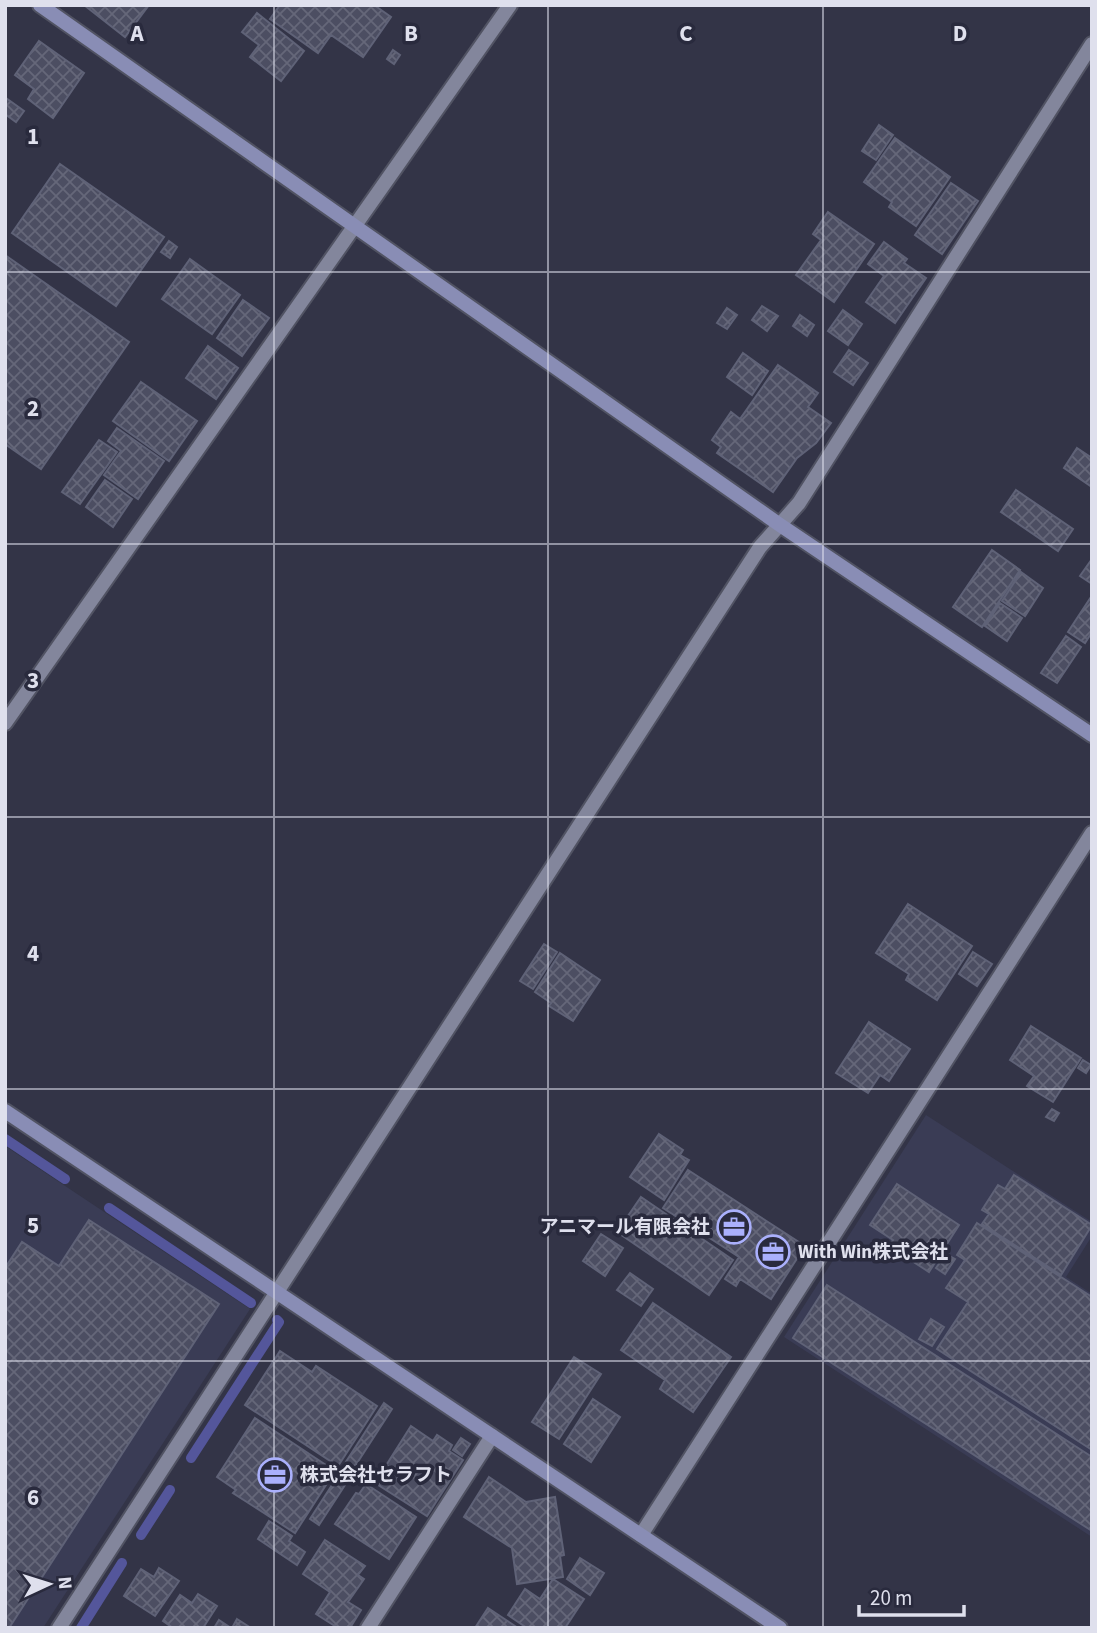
<svg xmlns="http://www.w3.org/2000/svg" width="1097" height="1633" viewBox="0 0 1097 1633" font-family="'Source Sans 3','Noto Sans JP',sans-serif">
<defs>
<pattern id="building-cross-hatch" width="8" height="8" patternUnits="userSpaceOnUse" patternTransform="scale(1.75)"><rect width="8" height="8" fill="#4c4e62"/><path d="M0 0l8 8M0 8l8-8" fill="none" stroke="#656779"/></pattern>
</defs>
<rect width="100%" height="100%" fill="#333447"/>
<!-- built -->
<path fill="#3a3c55" d="M926 1115 1092 1222V1236L1066 1277 1092 1294V1537L784 1337Z
M5 1146 250 1309 43 1628H5Z"/>
<g fill="none" stroke-linecap="round" stroke-linejoin="round">
<!-- stream -->
<path stroke="#54569b" stroke-width="10" d="M5 1139 65 1179
M109 1208 251 1303
M191 1458 279 1322 277 1320
M141 1535 170 1490
M81 1628 122 1563"/>
</g>
<!-- building -->
<path fill="url(#building-cross-hatch)" stroke="#5f6277" stroke-width="2" d="M84 5H149L125 37Z
M280 5H374L391 17 363 57 331 35 318 53 270 19Z
M257 13 304 51 281 81 250 57 259 45 242 32Z
M39 41 84 73 53 118 28 99 34 89 15 75Z
M393 50 400 55 394 64 387 59Z
M6 98 24 111 16 122 5 114Z
M879 125 893 135 876 160 862 151Z
M895 138 950 177 916 226 889 207 892 202 864 182Z
M60 164 164 237 116 306 12 233Z
M951 183 978 201 942 254 915 235Z
M828 212 874 244 834 302 796 275 821 240 813 234Z
M169 241 177 247 170 258 161 252Z
M884 242 907 259 904 263 926 278 895 323 866 302 884 276 868 264Z
M5 255 129 342 41 469 5 444Z
M190 259 240 295 212 334 162 299Z
M243 300 269 318 242 356 217 338Z
M762 306 778 316 767 331 752 320Z
M727 308 737 315 727 329 717 323Z
M843 310 862 324 848 345 828 331Z
M800 315 814 325 807 336 793 326Z
M208 346 238 368 216 399 186 378Z
M849 350 868 363 853 385 834 372Z
M743 353 768 371 752 395 727 377Z
M778 365 818 393 808 407 831 423 816 443 797 458 773 492 717 453 721 447 712 440 731 412 740 419Z
M141 382 197 421 169 461 113 421Z
M117 428 164 461 138 499 104 475 121 451 108 441Z
M99 440 117 452 80 504 62 492Z
M1077 448 1092 458V487L1064 468Z
M105 480 132 499 113 527 86 507Z
M1016 490 1073 529 1058 551 1001 512Z
M992 550 1020 570 982 627 953 607Z
M1092 559V584L1080 576Z
M1021 572 1043 588 1025 616 1002 601Z
M1091 597 1092 632 1085 643 1068 632Z
M1000 603 1022 618 1007 641 985 626Z
M1066 636 1081 647 1057 683 1041 673Z
M908 904 972 946 937 1000 906 980 909 974 876 953Z
M544 944 557 952 533 989 520 981Z
M973 952 992 964 977 986 959 974Z
M560 953 600 980 573 1021 549 1006 551 1003 535 992Z
M869 1022 910 1049 889 1081 880 1075 868 1093 836 1073Z
M1031 1026 1081 1058 1053 1102 1027 1086 1034 1076 1010 1060Z
M1083 1060 1091 1065 1086 1073 1078 1068Z
M1052 1109 1059 1113 1054 1121 1046 1117Z
M659 1134 683 1150 680 1155 689 1160 664 1200 630 1177Z
M688 1170 805 1246 771 1299 740 1279 736 1286 725 1279 739 1257 663 1208Z
M1014 1175 1092 1225 1061 1275 982 1224 989 1214 982 1210 998 1185 1005 1189Z
M897 1184 959 1225 929 1272 889 1246 893 1240 870 1225Z
M641 1197 733 1260 709 1295 617 1232Z
M89 1220 219 1304 9 1628H5V1268L22 1242 59 1266Z
M977 1223 1092 1297V1450L937 1349 968 1302 946 1288 965 1260 957 1255Z
M601 1234 623 1248 605 1276 583 1261Z
M946 1254 955 1259 945 1274 936 1268Z
M630 1273 653 1289 641 1306 617 1290Z
M827 1285 1092 1457V1531L793 1338Z
M653 1303 731 1357 693 1412 660 1389 665 1380 621 1350Z
M931 1319 944 1327 932 1346 919 1339Z
M280 1351 312 1372 316 1366 377 1406 338 1466 245 1405Z
M574 1357 601 1374 559 1439 532 1422Z
M593 1399 620 1417 591 1462 564 1444Z
M384 1403 392 1409 348 1477 340 1471Z
M255 1418 335 1471 295 1533 233 1493 236 1490 217 1477Z
M411 1426 433 1441 437 1435 452 1445 449 1451 463 1460 427 1516 375 1483Z
M461 1438 470 1444 462 1456 453 1450Z
M489 1477 526 1502 555 1497 564 1555 560 1556 563 1577 517 1584 512 1548 464 1517Z
M336 1479 345 1485 319 1525 310 1519Z
M366 1484 416 1517 389 1559 335 1524 356 1493 359 1494Z
M269 1521 292 1536 289 1541 305 1552 297 1565 258 1539Z
M325 1540 365 1566 358 1575 364 1579 348 1602 361 1610 350 1628H338L316 1614 330 1592 303 1574Z
M580 1558 604 1573 590 1595 567 1579Z
M159 1568 179 1581 155 1616 124 1596 141 1569 154 1577Z
M553 1579 584 1599 565 1628H527L508 1615 525 1589 540 1599Z
M198 1594 217 1606 203 1628H173L163 1621 180 1595 192 1603Z
M488 1608 518 1628H475Z
M237 1619 251 1628H232Z
M219 1620 231 1628H214Z"/>
<g fill="none" stroke-linecap="round" stroke-linejoin="round">
<defs>
<path id="street" d="M5 723 510 5
M641 1535 1092 833
M59 1628 760 547 799 503 1092 44
M368 1628 492 1436"/>
<path id="secondary" d="M40 5 780 525 1092 735
M5 1111 780 1628"/>
</defs>
<!-- street casing -->
<use href="#street" stroke="#515363" stroke-width="18"/>
<!-- secondary casing -->
<use href="#secondary" stroke="#515363" stroke-width="18"/>
<!-- street -->
<use href="#street" stroke="#83869c" stroke-width="14"/>
<!-- secondary -->
<use href="#secondary" stroke="#898db5" stroke-width="14"/>
</g>
<!-- grid -->
<path fill="none" stroke="#dfe0ed" stroke-width="2" stroke-opacity="0.55" d="M274 5V1628M548 5V1628M823 5V1628M5 272H1092M5 544H1092M5 817H1092M5 1089H1092M5 1361H1092"/>
<!-- icons -->
<defs>
<symbol id="office-ring" viewBox="-11 -11 22 22"><circle r="9.5" fill="#292a3d" stroke="#aab0fc" stroke-width="1.5"/><path d="M-6-3h4V-5.5h4V-3h4V5H-6ZM-1-4.5V-3h2v-1.5ZM-6 0V1H6V0Z" fill="#aab0fc"/></symbol>
</defs>
<g fill-rule="evenodd">
<use href="#office-ring" x="715" y="1208" width="38" height="38"/>
<use href="#office-ring" x="754" y="1233" width="38" height="38"/>
<use href="#office-ring" x="256" y="1456" width="38" height="38"/>
</g>
<g text-anchor="middle" dominant-baseline="central" stroke-width="7" stroke-linejoin="round" paint-order="stroke">
<!-- poi labels -->
<g font-size="19" font-weight="bold" fill="#dfe0ed" stroke="#292a3d" text-anchor="start">
<text x="710" y="1227" text-anchor="end">アニマール有限会社</text>
<text x="798" y="1252">With Win株式会社</text>
<text x="300" y="1475">株式会社セラフト</text>
</g>
</g>
<g font-size="23" text-anchor="middle" font-weight="bold" fill="#dfe0ed" stroke="#292a3d" stroke-width="7" stroke-linejoin="round" paint-order="stroke">
<text x="137" y="41">A</text>
<text x="411" y="41">B</text>
<text x="686" y="41">C</text>
<text x="960" y="41">D</text>
<text x="33" y="144">1</text>
<text x="33" y="416">2</text>
<text x="33" y="688">3</text>
<text x="33" y="961">4</text>
<text x="33" y="1233">5</text>
<text x="33" y="1505">6</text>
</g>
<!-- border -->
<rect width="1097" height="1633" fill="none" stroke="#dfe0ed" stroke-width="14"/>
<!-- north arrow -->
<g transform="translate(49 1584) rotate(86)" stroke="#292a3d" stroke-width="5" paint-order="stroke">
<path d="M0-5L12 26L0 18L-12 26Z" fill="#dfe0ed"/>
<text y="-10" font-size="19" font-weight="bold" text-anchor="middle" fill="#dfe0ed">N</text>
</g>
<!-- scale -->
<path d="M859 1605v10h105v-10" fill="none" stroke="#dfe0ed" stroke-width="3.5"/>
<text x="870" y="1605" font-size="21" fill="#dfe0ed" stroke="#292a3d" stroke-width="5" paint-order="stroke">20 m</text>
</svg>
